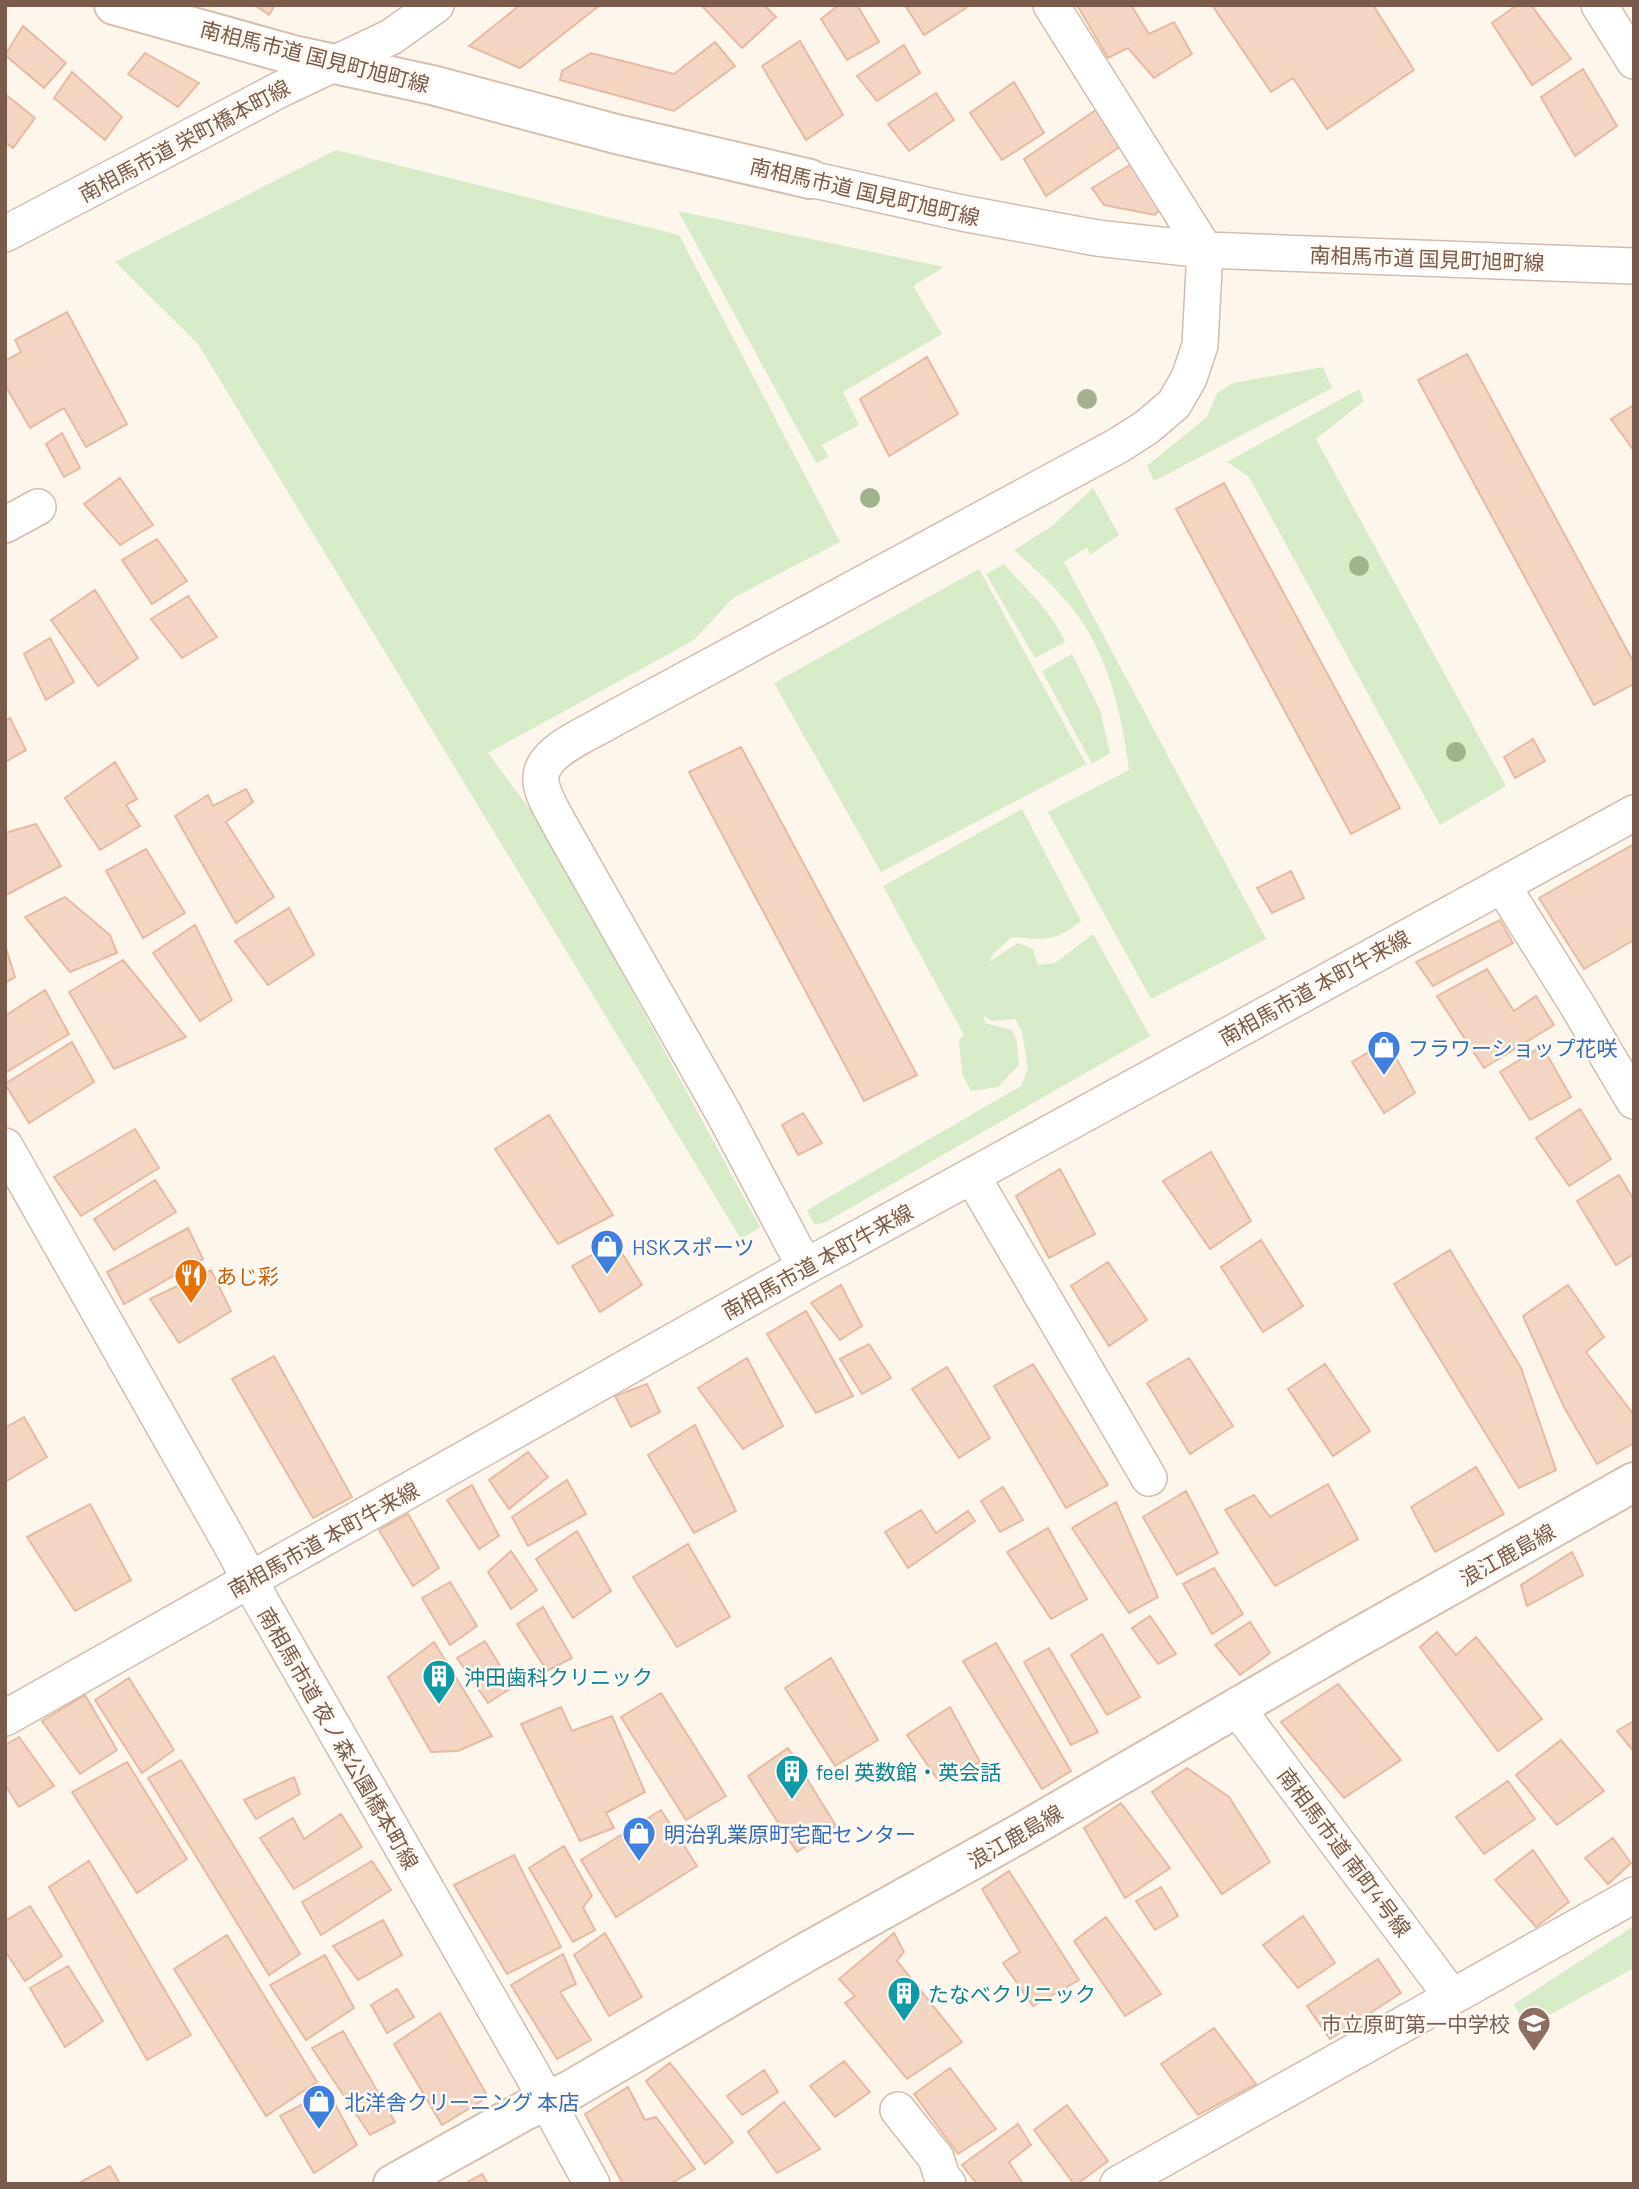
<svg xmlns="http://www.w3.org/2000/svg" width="1639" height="2189" viewBox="0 0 1639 2189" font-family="Barlow,'Noto Sans JP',sans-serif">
<rect width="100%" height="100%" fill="#fdf6ec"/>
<!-- green -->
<path fill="#d8ecc9" d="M336 150 679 235 840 542 733 598 694 640 488 753 543 827 760 1227 741 1239 198 344 115 262Z
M678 211 944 267 913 286 942 334 843 392 859 425 822 445 829 457 816 463Z
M1323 367 1332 388 1154 481 1147 466 1207 417 1217 393 1233 383Z
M1359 389 1364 401 1316 439 1506 786 1440 825 1249 477 1227 462Z
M1093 488 1119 535 1090 555 1087 547 1064 562 1266 939 1151 999 1048 812 1129 770C1122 715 1108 652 1072 608 1055 587 1034 568 1014 550L1052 526Z
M1004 564C1026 590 1052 611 1065 642L1035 658 986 574Z
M979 569 1086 764 881 872 774 683Z
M1072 654 1100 710 1110 753 1092 764 1042 671Z
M1022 809 1081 921C1054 942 1046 940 1012 937L994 953 989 962 1018 943 1033 949 1038 965 1055 963 1093 934 1150 1036 824 1223 814 1224 807 1210 1021 1086 1028 1068 1022 1032 1016 1019 991 1021 984 1016 985 1023 1012 1030 1017 1042 1019 1065 998 1087 971 1091 962 1074 959 1040 964 1035 883 886Z
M1634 1926V1968L1526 2028 1514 2004Z"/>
<!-- building -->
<path fill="#f3d5c3" stroke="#e6bba3" stroke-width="2" d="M255 5H275L269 15Z
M520 5H600L520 68 469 46Z
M701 5H764L776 17 742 48Z
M839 5H857L879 42 847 60 821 19Z
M905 5H964L966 8 924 35Z
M1077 5H1131L1149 34 1174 22 1192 54 1154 78 1128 48 1108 58Z
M1212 5H1373L1414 70 1327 129 1293 78 1271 92Z
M1517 5H1531L1571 59 1532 85 1492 23Z
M23 26 66 63 44 88 5 55Z
M800 41 843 115 806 140 762 66Z
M715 42 735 66 674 111 560 80 562 71 591 53 674 74Z
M904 45 920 73 877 101 857 76Z
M145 53 199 83 178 107 128 74Z
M1583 69 1617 126 1575 156 1541 97Z
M72 72 122 117 105 140 54 98Z
M1014 82 1044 133 1002 160 970 113Z
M936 93 954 120 909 151 888 124Z
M5 94 35 118 13 148 5 142Z
M1099 108 1124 144 1046 196 1024 159Z
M1133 163 1163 205 1155 215 1104 205 1092 188Z
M67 312 127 424 86 447 64 408 30 428 5 385V361L21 352 15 340Z
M1467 354 1634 663V684L1594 705 1418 380Z
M927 357 958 414 889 456 860 399Z
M1634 405V451L1611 419Z
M62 433 80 468 64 477 46 444Z
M120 478 153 525 120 545 84 504Z
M1224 483 1400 808 1351 834 1176 509Z
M157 539 187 581 152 604 122 560Z
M95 590 138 658 98 686 51 620Z
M188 596 217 637 182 658 151 619Z
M50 638 74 682 46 700 24 654Z
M10 718 26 750 5 762V721Z
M1533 739 1545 761 1515 778 1504 757Z
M741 747 917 1075 864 1101 689 772Z
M115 762 137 799 126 805 140 826 100 850 65 798Z
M246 789 253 802 226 822 274 897 236 923 175 816 208 795 213 806Z
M36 824 61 866 6 895 5 833Z
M1634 844V940L1584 969 1539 898Z
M146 849 185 913 143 938 106 871Z
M1291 871 1304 898 1272 913 1257 888Z
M65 897 110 935 117 953 70 972 25 917Z
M289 908 314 955 268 985 235 941Z
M1500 920 1513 943 1433 986 1416 962Z
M195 925 232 1000 200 1021 153 953Z
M5 945 15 977 5 983Z
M123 960 186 1037 114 1069 69 992Z
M1487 969 1514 1011 1536 996 1554 1025 1484 1068 1437 996Z
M45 990 69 1034 5 1073V1016Z
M1387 1041 1415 1093 1384 1113 1352 1062Z
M72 1042 94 1082 29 1123 5 1084Z
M1542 1046 1571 1097 1530 1120 1500 1072Z
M1580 1109 1611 1159 1569 1186 1536 1138Z
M803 1113 822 1143 798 1155 782 1125Z
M549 1115 613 1215 558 1244 495 1149Z
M135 1129 159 1168 81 1216 54 1177Z
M1211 1152 1251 1221 1210 1249 1163 1181Z
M1060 1169 1095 1234 1049 1258 1016 1196Z
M1619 1175 1634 1200V1254L1616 1265 1577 1201Z
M155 1180 176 1212 114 1250 94 1219Z
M188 1228 203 1259 124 1304 107 1272Z
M1261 1240 1303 1306 1263 1332 1221 1267Z
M615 1242 642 1285 600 1312 572 1266Z
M1450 1250 1521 1368 1556 1470 1519 1488 1394 1284Z
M1108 1262 1147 1320 1109 1346 1071 1286Z
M211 1270 231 1311 179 1343 150 1299Z
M841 1285 862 1326 840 1340 811 1303Z
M1568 1285 1604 1337 1586 1352 1634 1415V1443L1597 1464 1564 1407 1523 1316Z
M806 1311 853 1396 816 1413 767 1334Z
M869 1344 891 1378 862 1394 840 1359Z
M274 1356 352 1497 313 1518 232 1379Z
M747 1358 783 1426 743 1449 698 1388Z
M1189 1358 1233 1426 1190 1454 1147 1383Z
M1033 1364 1108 1485 1066 1508 994 1386Z
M1325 1364 1370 1431 1333 1456 1288 1389Z
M947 1367 990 1438 959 1458 912 1389Z
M647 1384 660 1412 631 1427 615 1396Z
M24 1417 47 1457 5 1482V1428Z
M695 1425 736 1511 694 1533 648 1455Z
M528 1452 548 1477 509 1509 489 1480Z
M1476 1467 1504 1514 1435 1552 1411 1507Z
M567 1480 586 1514 528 1546 512 1517Z
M1328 1484 1358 1539 1275 1586 1225 1510 1254 1495 1270 1517Z
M472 1485 499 1536 479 1549 447 1500Z
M1003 1487 1023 1520 1000 1532 981 1501Z
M1186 1491 1218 1553 1177 1575 1143 1517Z
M1116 1502 1158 1597 1129 1613 1072 1528Z
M90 1504 131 1580 75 1611 27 1537Z
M921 1510 936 1533 968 1511 975 1521 908 1568 885 1532Z
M408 1514 439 1568 413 1586 379 1530Z
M1048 1528 1087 1599 1051 1619 1007 1552Z
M577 1531 611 1591 573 1618 536 1559Z
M688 1544 730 1617 677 1647 633 1577Z
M511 1551 537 1590 511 1609 488 1572Z
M1572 1552 1583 1575 1527 1606 1521 1585Z
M1214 1568 1243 1614 1212 1634 1183 1584Z
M450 1582 477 1626 450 1645 422 1598Z
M543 1607 572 1658 547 1671 517 1624Z
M1150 1616 1176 1654 1158 1664 1132 1628Z
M1250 1622 1270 1653 1240 1675 1215 1645Z
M1437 1632 1456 1655 1476 1637 1542 1719 1498 1751 1420 1647Z
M1102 1634 1140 1697 1107 1715 1071 1655Z
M485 1641 513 1687 488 1703 457 1658Z
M434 1642 492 1736 458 1751 431 1752 388 1677Z
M996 1643 1071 1771 1042 1789 963 1661Z
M1049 1648 1098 1732 1071 1745 1024 1662Z
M831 1658 878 1740 835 1766 785 1688Z
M129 1678 174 1750 142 1773 95 1700Z
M1338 1684 1401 1760 1344 1798 1281 1722Z
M661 1693 726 1796 686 1820 621 1717Z
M85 1695 117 1750 80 1774 42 1721Z
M561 1707 572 1731 612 1716 645 1792 606 1813 614 1828 580 1841 521 1724Z
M950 1707 980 1762 940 1783 907 1735Z
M1634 1721V1752L1617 1731Z
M19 1737 54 1786 19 1807 5 1785V1745Z
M1561 1740 1604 1791 1557 1825 1516 1775Z
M788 1748 836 1826 797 1852 748 1776Z
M181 1760 300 1954 269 1975 148 1778Z
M127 1762 187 1859 137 1893 72 1792Z
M1187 1768 1229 1797 1270 1862 1222 1894 1152 1792Z
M294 1777 300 1794 256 1819 244 1800Z
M1508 1781 1535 1819 1484 1854 1456 1817Z
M1121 1803 1170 1868 1125 1898 1084 1828Z
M661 1810 697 1866 616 1917 581 1860Z
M341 1814 362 1847 294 1889 260 1838 293 1818 304 1839Z
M1613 1838 1631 1863 1608 1884 1585 1858Z
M564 1846 592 1896 583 1907 595 1930 573 1942 529 1868Z
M1533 1850 1569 1902 1536 1927 1495 1880Z
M514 1855 561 1947 507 1974 454 1885Z
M89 1861 191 2035 147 2060 49 1887Z
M372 1861 391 1890 321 1935 302 1902Z
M1009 1871 1079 1980 1033 2006 1003 1963 1020 1952 982 1889Z
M1161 1887 1178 1916 1155 1930 1136 1901Z
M30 1906 62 1956 25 1981 5 1951V1921Z
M1303 1916 1335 1963 1298 1988 1263 1945Z
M1106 1917 1161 1994 1125 2016 1074 1941Z
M383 1920 402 1955 358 1980 333 1946Z
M605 1933 642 1997 609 2016 574 1955Z
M894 1933 904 1952 897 1961 962 2042 907 2079 845 2003 855 1996 839 1979Z
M227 1935 317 2082 266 2116 174 1969Z
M563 1954 576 1984 560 1992 591 2040 557 2059 511 1985Z
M325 1955 354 2008 306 2040 270 1985Z
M1378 1959 1401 1993 1330 2039 1307 2006Z
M68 1966 103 2021 65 2047 30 1988Z
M397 1989 414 2017 387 2033 371 2005Z
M440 2013 488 2097 442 2125 394 2044Z
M1214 2028 1256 2084 1198 2115 1161 2064Z
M343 2031 395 2122 370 2135 312 2048Z
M844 2061 870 2092 835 2117 810 2086Z
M670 2063 733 2142 705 2164 646 2081Z
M950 2068 996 2129 958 2154 914 2094Z
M764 2070 778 2092 742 2115 727 2096Z
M628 2087 645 2120 656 2117 695 2169 670 2184H623L585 2114Z
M328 2091 357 2145 314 2173 280 2116Z
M784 2102 820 2149 777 2173 748 2132Z
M1067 2105 1108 2161 1077 2184H1074L1034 2130Z
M1018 2124 1031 2145 1009 2162 1023 2184H977L962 2165Z
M110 2166 120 2184 79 2183Z
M482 2174 488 2184H464Z"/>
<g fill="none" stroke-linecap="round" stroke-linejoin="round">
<defs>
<path id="street" d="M1599 5 1634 61
M810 179 962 213 1097 238 1205 250 1634 266
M5 234 281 89 391 37 436 5
M5 525 38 507
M1502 885 1576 1003 1634 1101
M5 1146 233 1548 262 1603 531 2072 592 2184
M972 1176 1149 1478
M805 1267 724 1114 561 827C554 813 542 796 541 781 538 752 588 734 609 721L1119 445 1147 427 1174 404 1189 378 1200 345 1205 250 1051 5
M1237 1708 1452 1997
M5 1718 805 1267 1634 813
M898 2110 936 2158 942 2177 948 2184
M1118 2184 1634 1895"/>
<path id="secondary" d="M114 5 293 55 432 85 616 134 810 179
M393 2184 526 2110 569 2091 803 1954 1026 1830 1348 1643 1634 1482"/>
</defs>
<!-- street casing -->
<use href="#street" stroke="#d1beb0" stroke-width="38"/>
<!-- secondary casing -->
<use href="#secondary" stroke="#d6c0b0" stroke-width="42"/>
<!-- street -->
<use href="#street" stroke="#fff" stroke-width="35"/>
<!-- secondary -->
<use href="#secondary" stroke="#fff" stroke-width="38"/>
</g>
<!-- trees -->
<g fill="#a0b28e">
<circle cx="1087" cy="399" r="10"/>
<circle cx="870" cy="498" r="10"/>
<circle cx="1359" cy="566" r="10"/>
<circle cx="1456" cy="752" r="10"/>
</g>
<!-- icons -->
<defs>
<symbol id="shop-pin" viewBox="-11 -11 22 30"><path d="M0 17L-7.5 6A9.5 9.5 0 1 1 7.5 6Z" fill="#3f7fe0" stroke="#fffaf3"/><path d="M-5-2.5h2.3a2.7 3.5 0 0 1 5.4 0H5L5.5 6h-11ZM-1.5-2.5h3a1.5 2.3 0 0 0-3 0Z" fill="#fff"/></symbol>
<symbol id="restaurant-pin" viewBox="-11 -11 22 30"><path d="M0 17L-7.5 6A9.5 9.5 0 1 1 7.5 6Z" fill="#e8710a" stroke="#fffaf3"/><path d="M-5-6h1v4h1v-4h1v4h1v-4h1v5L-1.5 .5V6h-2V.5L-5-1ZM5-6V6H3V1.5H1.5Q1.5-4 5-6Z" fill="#fff"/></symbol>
<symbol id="building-pin" viewBox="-11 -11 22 30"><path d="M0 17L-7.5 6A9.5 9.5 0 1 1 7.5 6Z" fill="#0f9aa8" stroke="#fffaf3"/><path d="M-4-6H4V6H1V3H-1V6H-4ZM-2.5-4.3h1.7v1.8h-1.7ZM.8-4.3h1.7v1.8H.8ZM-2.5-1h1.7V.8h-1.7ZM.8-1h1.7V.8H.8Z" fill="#fff"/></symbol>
<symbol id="school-pin" viewBox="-11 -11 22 30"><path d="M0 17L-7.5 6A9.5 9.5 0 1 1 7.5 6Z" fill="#8d6e63" stroke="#fffaf3"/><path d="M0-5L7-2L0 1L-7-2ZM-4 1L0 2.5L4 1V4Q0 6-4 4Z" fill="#fff"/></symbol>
</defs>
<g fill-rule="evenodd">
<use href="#shop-pin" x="1365" y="1028" width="38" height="52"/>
<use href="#shop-pin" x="588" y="1227" width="38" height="52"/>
<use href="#restaurant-pin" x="172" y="1256" width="38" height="52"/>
<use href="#building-pin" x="420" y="1657" width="38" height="52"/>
<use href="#building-pin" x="773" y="1752" width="38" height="52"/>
<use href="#shop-pin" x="620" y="1814" width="38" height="52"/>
<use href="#building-pin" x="885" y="1974" width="38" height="52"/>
<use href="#school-pin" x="1515" y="2004" width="38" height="52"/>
<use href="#shop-pin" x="300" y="2082" width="38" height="52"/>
</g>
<g text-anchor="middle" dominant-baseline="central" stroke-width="5" stroke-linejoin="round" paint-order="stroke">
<!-- street labels -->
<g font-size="21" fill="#7a5c4d" stroke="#fffaf3">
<text transform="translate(315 56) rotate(14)">南相馬市道 国見町旭町線</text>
<text transform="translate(184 140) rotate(-28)">南相馬市道 栄町橋本町線</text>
<text transform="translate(865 191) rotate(13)">南相馬市道 国見町旭町線</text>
<text transform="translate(1427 258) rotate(2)">南相馬市道 国見町旭町線</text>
<text transform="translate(1314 987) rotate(-29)">南相馬市道 本町牛来線</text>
<text transform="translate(817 1261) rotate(-29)">南相馬市道 本町牛来線</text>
<text transform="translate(323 1539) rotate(-29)">南相馬市道 本町牛来線</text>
<text transform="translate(1507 1554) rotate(-29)">浪江鹿島線</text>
<text transform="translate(339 1738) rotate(60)">南相馬市道 夜ノ森公園橋本町線</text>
<text transform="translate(1015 1836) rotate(-30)">浪江鹿島線</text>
<text transform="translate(1345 1852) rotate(53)">南相馬市道 南町4号線</text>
</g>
<!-- shop labels -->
<g font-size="21" fill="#366cbe" stroke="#fffaf3" text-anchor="start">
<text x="1408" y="1047">フラワーショップ花咲</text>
<text x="632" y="1246">HSKスポーツ</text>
<text x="664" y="1833">明治乳業原町宅配センター</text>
<text x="344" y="2101">北洋舎クリーニング 本店</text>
</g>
<!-- food labels -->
<g font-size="21" fill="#c56008" stroke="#fffaf3" text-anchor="start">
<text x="216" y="1275">あじ彩</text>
</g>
<!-- culture labels -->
<g font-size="21" fill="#0d838f" stroke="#fffaf3" text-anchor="start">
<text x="464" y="1676">沖田歯科クリニック</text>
<text x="816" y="1771">feel 英数館・英会話</text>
<text x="928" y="1993">たなべクリニック</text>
</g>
<!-- education labels -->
<g font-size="21" fill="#785e54" stroke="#fffaf3" text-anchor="end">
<text x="1510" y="2023">市立原町第一中学校</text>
</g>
</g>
<!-- border -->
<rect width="1639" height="2189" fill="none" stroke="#7a5c4d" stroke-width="14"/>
</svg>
